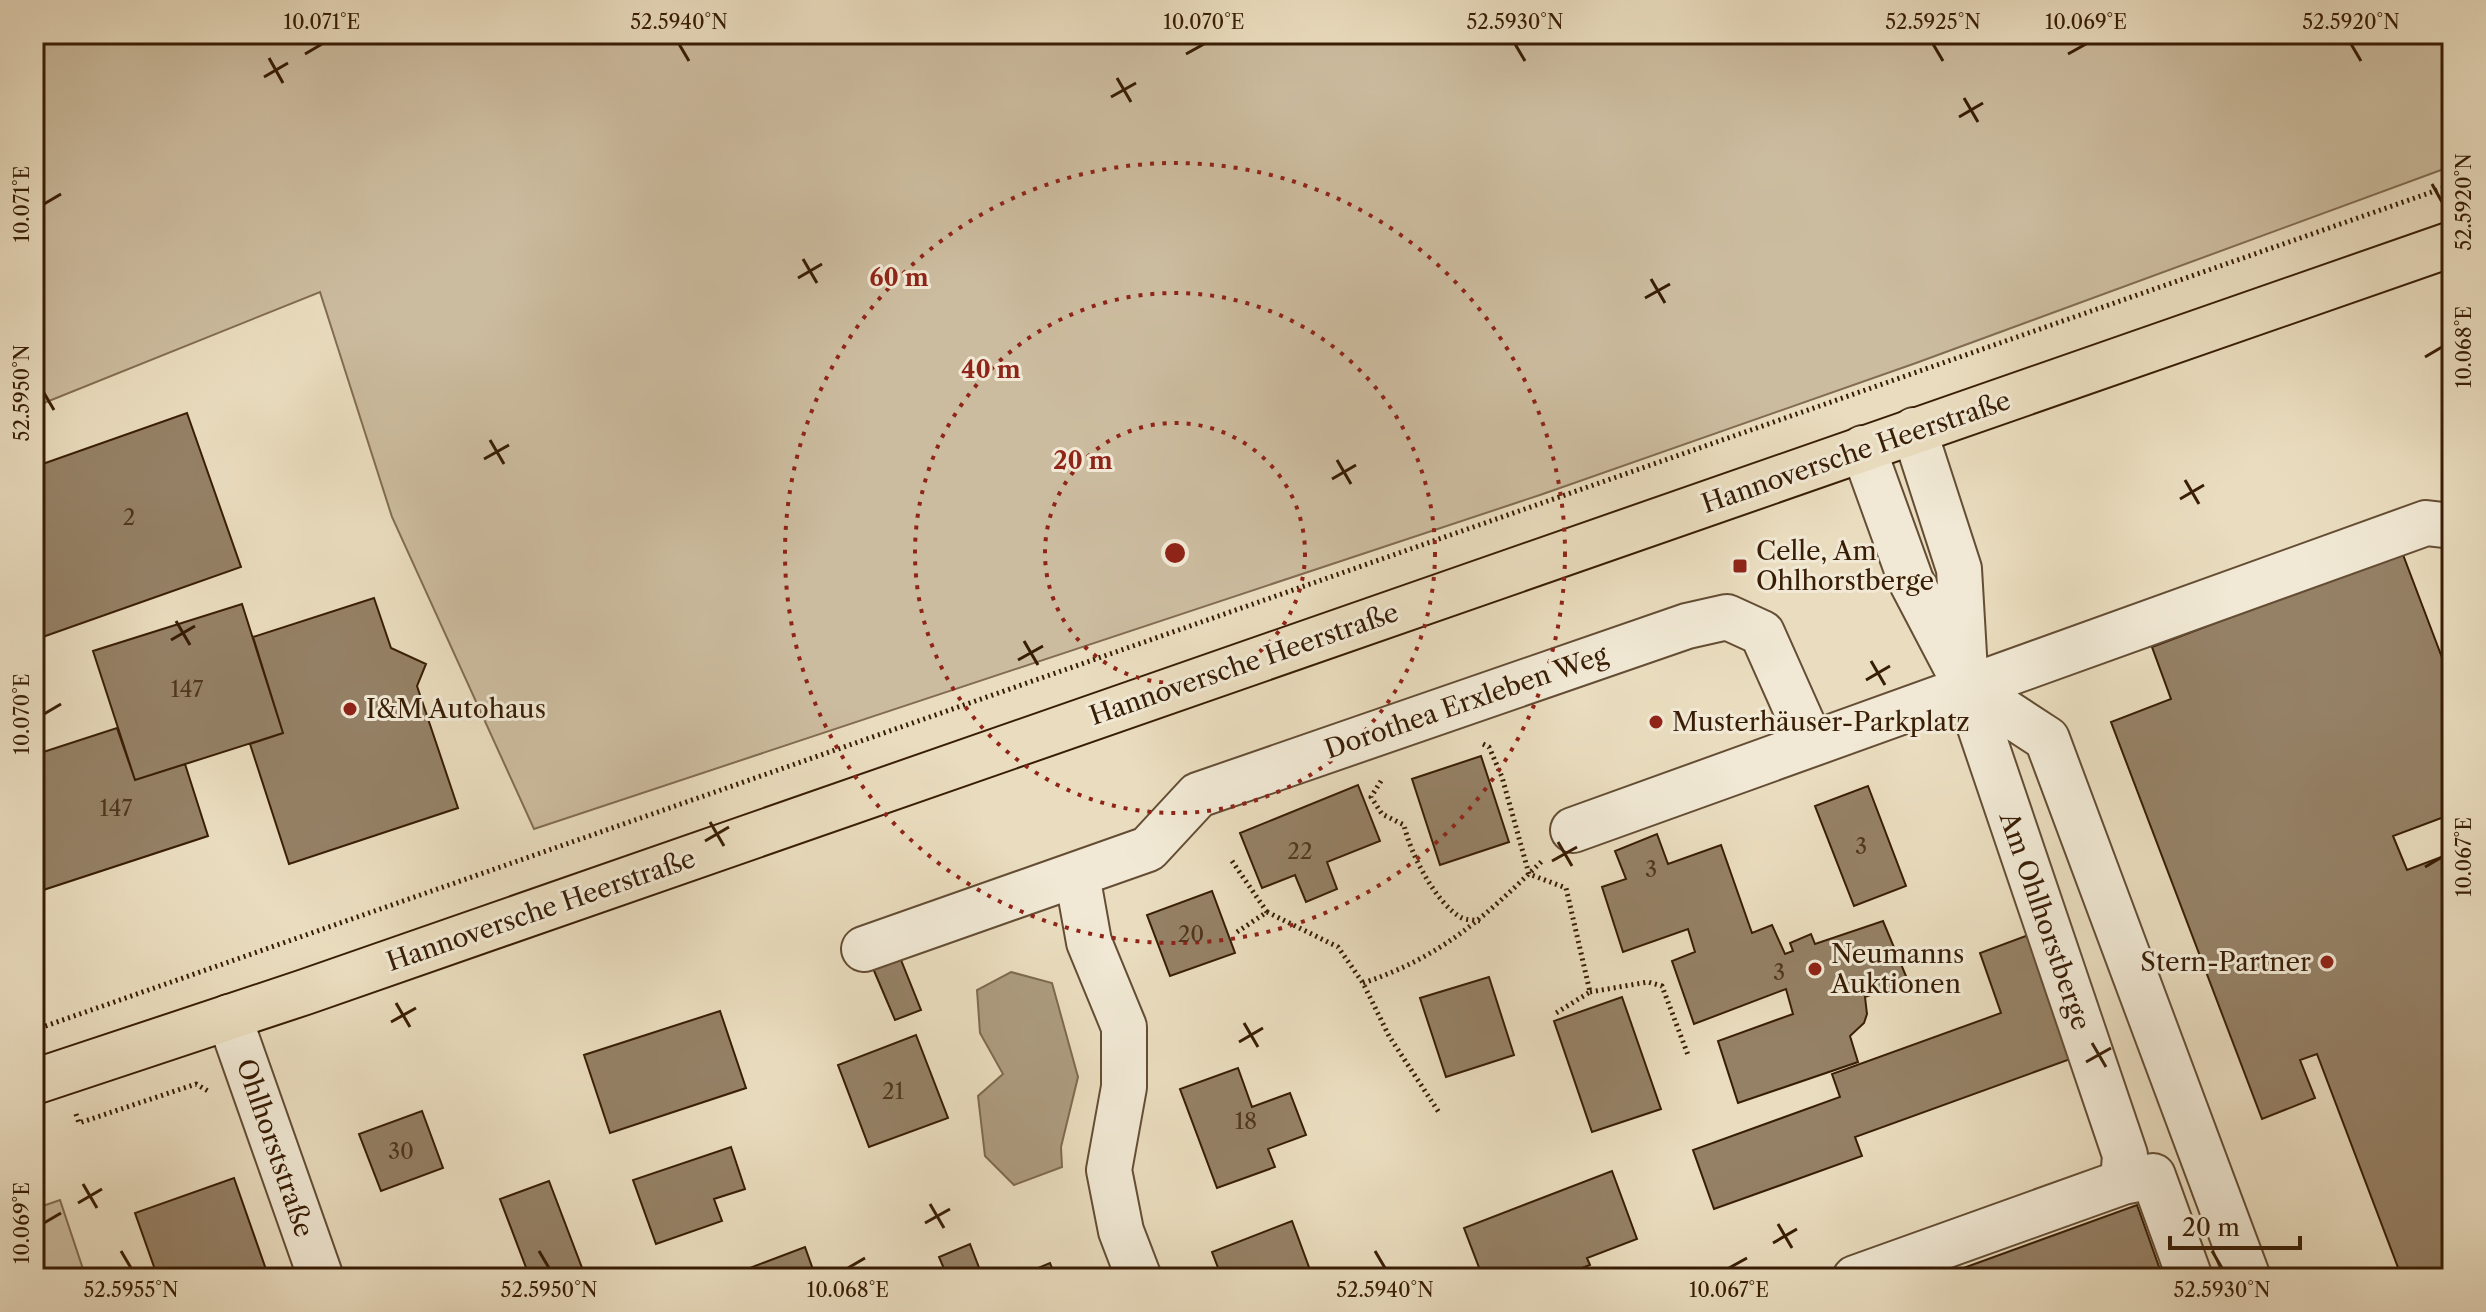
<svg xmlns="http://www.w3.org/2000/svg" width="2486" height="1312" viewBox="0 0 2486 1312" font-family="'Libre Caslon Text',serif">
<rect width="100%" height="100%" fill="#eaddbf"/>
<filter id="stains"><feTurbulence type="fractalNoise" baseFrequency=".0025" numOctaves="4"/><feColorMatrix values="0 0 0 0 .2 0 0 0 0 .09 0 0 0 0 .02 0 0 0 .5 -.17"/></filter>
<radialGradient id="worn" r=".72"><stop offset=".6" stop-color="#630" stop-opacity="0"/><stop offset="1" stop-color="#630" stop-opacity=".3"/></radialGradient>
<!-- green -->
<path fill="#ccbc9f" stroke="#826c52" stroke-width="2" d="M34 34H2452V166L1916 363 1540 495 534 829 392 517 320 292 34 407Z
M60 1200 86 1278H34V1209Z"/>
<!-- water -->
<path fill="#ad9c80" stroke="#7e694f" stroke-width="2" d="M1011 972 1052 983 1078 1077 1061 1147 1062 1167 1014 1185 985 1156 978 1096 1003 1074 980 1033 977 990Z"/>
<!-- building -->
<path fill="#958166" stroke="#381d05" stroke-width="2" d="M187 413 241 567 34 640V467Z
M2402 552 2452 684V814L2393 836 2407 870 2452 853V1278H2402L2317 1054 2300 1060 2315 1098 2262 1119 2111 722 2171 699 2152 647Z
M374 598 391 648 426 664 417 686 458 808 289 864 250 744 283 733 253 637Z
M242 604 283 733 135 780 93 651Z
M117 728 135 780 185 764 208 836 34 893V755Z
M1481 756 1509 842 1440 865 1412 779Z
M1358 785 1380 841 1327 862 1337 889 1306 902 1295 875 1262 888 1240 833Z
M1868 786 1906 886 1854 906 1815 806Z
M1657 834 1668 864 1721 845 1752 933 1772 925 1785 954 1793 951 1790 943 1811 934 1815 944 1883 921 1908 981 1865 997 1867 1014 1864 1023 1850 1036 1858 1062 1738 1103 1718 1041 1793 1014 1786 989 1694 1024 1672 961 1695 952 1688 929 1623 952 1602 887 1626 879 1615 851Z
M1212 891 1235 953 1170 976 1147 915Z
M2031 934 2076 1057 1855 1137 1862 1156 1714 1209 1693 1150 1840 1097 1832 1074 2001 1013 1980 953Z
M899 955 921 1010 895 1020 872 966Z
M1489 977 1514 1055 1446 1077 1420 998Z
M1622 997 1661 1109 1592 1132 1554 1021Z
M720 1011 746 1088 610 1133 584 1055Z
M916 1035 948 1118 869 1147 838 1065Z
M1238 1068 1252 1107 1290 1093 1306 1135 1268 1149 1275 1167 1217 1188 1180 1089Z
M422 1111 443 1168 381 1191 359 1134Z
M731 1147 745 1189 714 1199 722 1221 656 1244 633 1180Z
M1612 1171 1637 1239 1587 1258 1590 1265 1555 1278 1537 1275 1483 1278 1464 1228Z
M234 1178 269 1278H158L135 1213Z
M549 1181 584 1273 572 1278H530L500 1199Z
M2137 1205 2163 1278H1936Z
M1292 1221 1313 1278H1222L1212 1252Z
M970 1244 983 1278H948L939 1257Z
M805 1247 816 1278H751L747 1269Z
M1050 1263 1056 1278H1014Z"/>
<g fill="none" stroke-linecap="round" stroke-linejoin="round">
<defs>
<path id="minor" d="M1914 430 1959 569 1965 672
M1966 686 2047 739 2248 1278
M1573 830 2426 523 2452 526
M1077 875 1089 942 1124 1027V1087L1109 1170 1121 1231 1139 1278
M864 949 1148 849 1198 795 1687 626 1727 617 1762 633 1811 743
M229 1017 321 1278
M2123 1182 2153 1176 2190 1278
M1855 1278 2123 1182 2125 1155 1966 686 1911 581 1863 448"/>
<path id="major" d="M34 1082 305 992 2452 244"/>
</defs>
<!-- minor casing -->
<use href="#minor" stroke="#644d34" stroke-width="48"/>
<!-- major casing -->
<use href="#major" stroke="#381d05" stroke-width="48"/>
<!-- path -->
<path stroke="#381d05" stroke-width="5" stroke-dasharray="2 4" stroke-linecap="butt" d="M1483 744 1489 747 1502 777 1529 874 1566 888 1590 992 1556 1013
M1381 781 1371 797 1382 814 1404 825C1410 853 1436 904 1462 918 1466 920 1476 920 1481 921
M1232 861 1267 912
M1237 932 1267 912 1338 947 1363 983 1389 1036 1440 1114
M1363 983C1442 957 1486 916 1544 859
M1590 992 1648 982 1662 986 1688 1055
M34 1030 2452 185
M76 1114 79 1123 196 1084 208 1091"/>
<!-- minor -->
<use href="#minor" stroke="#f1e9d5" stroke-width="44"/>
<!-- major -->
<use href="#major" stroke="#eaddbf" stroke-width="44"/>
</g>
<!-- ticks -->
<path fill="none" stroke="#381d05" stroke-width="3" d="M679 44 689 61M1515 44 1525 61M1933 44 1943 61M2351 44 2361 61M305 54 322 44M1186 54 1204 44M2068 54 2086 44M269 58 283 83M264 77 288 63M1117 78 1131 102M1111 97 1136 83M1964 98 1978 122M1959 117 1983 103M2432 184 2442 202M44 204 61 194M803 259 817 283M798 278 822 264M1651 279 1665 303M1645 298 1670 284M2425 357 2442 347M44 393 54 410M490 440 504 464M484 459 509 445M1337 460 1351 484M1332 479 1356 465M2185 480 2199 504M2180 499 2204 485M176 621 190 645M171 640 195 626M1024 641 1038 665M1018 660 1043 646M1871 661 1885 685M1866 680 1890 666M44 714 61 704M710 822 724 846M705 841 729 827M1558 842 1572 866M1552 861 1577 847M2425 867 2442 857M396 1003 410 1027M391 1022 416 1008M1244 1023 1258 1047M1239 1042 1263 1028M2092 1043 2106 1067M2086 1062 2111 1048M83 1184 97 1208M78 1203 102 1189M930 1204 944 1228M44 1223 61 1213M925 1223 950 1209M1778 1224 1792 1248M1773 1243 1797 1229M121 1251 131 1268M539 1251 549 1268M1375 1251 1385 1268M2212 1251 2222 1268M848 1268 865 1258M1729 1268 1747 1258"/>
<!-- distance rings -->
<g fill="none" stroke="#8f2418" stroke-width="4" stroke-dasharray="4 8">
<circle cx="1175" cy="553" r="130"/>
<circle cx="1175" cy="553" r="260"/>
<circle cx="1175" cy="553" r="390"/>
</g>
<!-- markers -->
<g fill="#8f2418" stroke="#f1e9d5" stroke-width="3">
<rect x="1732" y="558" width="16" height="16" rx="4"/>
<circle cx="350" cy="709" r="8"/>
<circle cx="1656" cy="722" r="8"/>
<circle cx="2327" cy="962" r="8"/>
<circle cx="1815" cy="969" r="8"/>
</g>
<g text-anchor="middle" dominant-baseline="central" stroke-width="6" stroke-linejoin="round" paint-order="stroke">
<!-- number labels -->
<g font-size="22" fill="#4f361d">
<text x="129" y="517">2</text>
<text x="187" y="689">147</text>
<text x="116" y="808">147</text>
<text x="1861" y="846">3</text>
<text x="1300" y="851">22</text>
<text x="1651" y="869">3</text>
<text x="1191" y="934">20</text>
<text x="1779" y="972">3</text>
<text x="893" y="1091">21</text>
<text x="1246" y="1121">18</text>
<text x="401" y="1151">30</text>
</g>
<!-- street labels -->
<g font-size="26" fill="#381d05" stroke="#f1e9d5">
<text transform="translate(1856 452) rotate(-19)">Hannoversche Heerstraße</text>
<text transform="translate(1244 664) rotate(-19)">Hannoversche Heerstraße</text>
<text transform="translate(1466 702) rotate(-19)">Dorothea Erxleben Weg</text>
<text transform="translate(541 910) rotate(-19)">Hannoversche Heerstraße</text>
<text transform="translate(2045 921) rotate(71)">Am Ohlhorstberge</text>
<text transform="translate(275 1148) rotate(71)">Ohlhorststraße</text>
</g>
<!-- poi labels -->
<g font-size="26" fill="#381d05" stroke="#f1e9d5" text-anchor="start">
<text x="1756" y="551">Celle, Am<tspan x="1756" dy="30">Ohlhorstberge</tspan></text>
<text x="366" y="709">I&amp;M Autohaus</text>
<text x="1672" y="722">Musterhäuser-Parkplatz</text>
<text x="1831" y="954">Neumanns<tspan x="1831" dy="30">Auktionen</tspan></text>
<text x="2311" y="962" text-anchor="end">Stern-Partner</text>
</g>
</g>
<circle cx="1175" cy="553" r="12" fill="#8f2418" stroke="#f1e9d5" stroke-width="4"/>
<g font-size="24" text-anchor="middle" font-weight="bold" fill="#8f2418" stroke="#f1e9d5" stroke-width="6" stroke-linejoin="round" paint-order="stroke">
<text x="899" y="286">60 m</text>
<text x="991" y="378">40 m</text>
<text x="1083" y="469">20 m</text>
</g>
<!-- margin -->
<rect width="2486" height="1312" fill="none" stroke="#eaddbf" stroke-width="88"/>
<!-- scale -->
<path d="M2170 1236v12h130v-12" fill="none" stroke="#381d05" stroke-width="4"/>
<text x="2182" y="1236" font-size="24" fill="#381d05" stroke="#f1e9d5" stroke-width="6" paint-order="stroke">20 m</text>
<rect x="44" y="44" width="2398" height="1224" fill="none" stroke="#381d05" stroke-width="3"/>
<g font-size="20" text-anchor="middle" fill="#381d05">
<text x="322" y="29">10.071°E</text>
<text x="679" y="29">52.5940°N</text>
<text x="1204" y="29">10.070°E</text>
<text x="1515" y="29">52.5930°N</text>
<text x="1933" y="29">52.5925°N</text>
<text x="2086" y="29">10.069°E</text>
<text x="2351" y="29">52.5920°N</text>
<text transform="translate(2464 202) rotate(-90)" y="7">52.5920°N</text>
<text transform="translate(22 204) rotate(-90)" y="7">10.071°E</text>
<text transform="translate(2464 347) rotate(-90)" y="7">10.068°E</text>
<text transform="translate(22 393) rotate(-90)" y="7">52.5950°N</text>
<text transform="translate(22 714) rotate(-90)" y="7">10.070°E</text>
<text transform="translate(2464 857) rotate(-90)" y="7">10.067°E</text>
<text transform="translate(22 1223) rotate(-90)" y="7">10.069°E</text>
<text x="131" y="1297">52.5955°N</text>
<text x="549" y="1297">52.5950°N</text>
<text x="848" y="1297">10.068°E</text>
<text x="1385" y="1297">52.5940°N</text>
<text x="1729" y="1297">10.067°E</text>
<text x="2222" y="1297">52.5930°N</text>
</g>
<rect width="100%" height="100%" filter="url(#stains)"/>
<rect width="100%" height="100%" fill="url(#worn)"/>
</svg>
